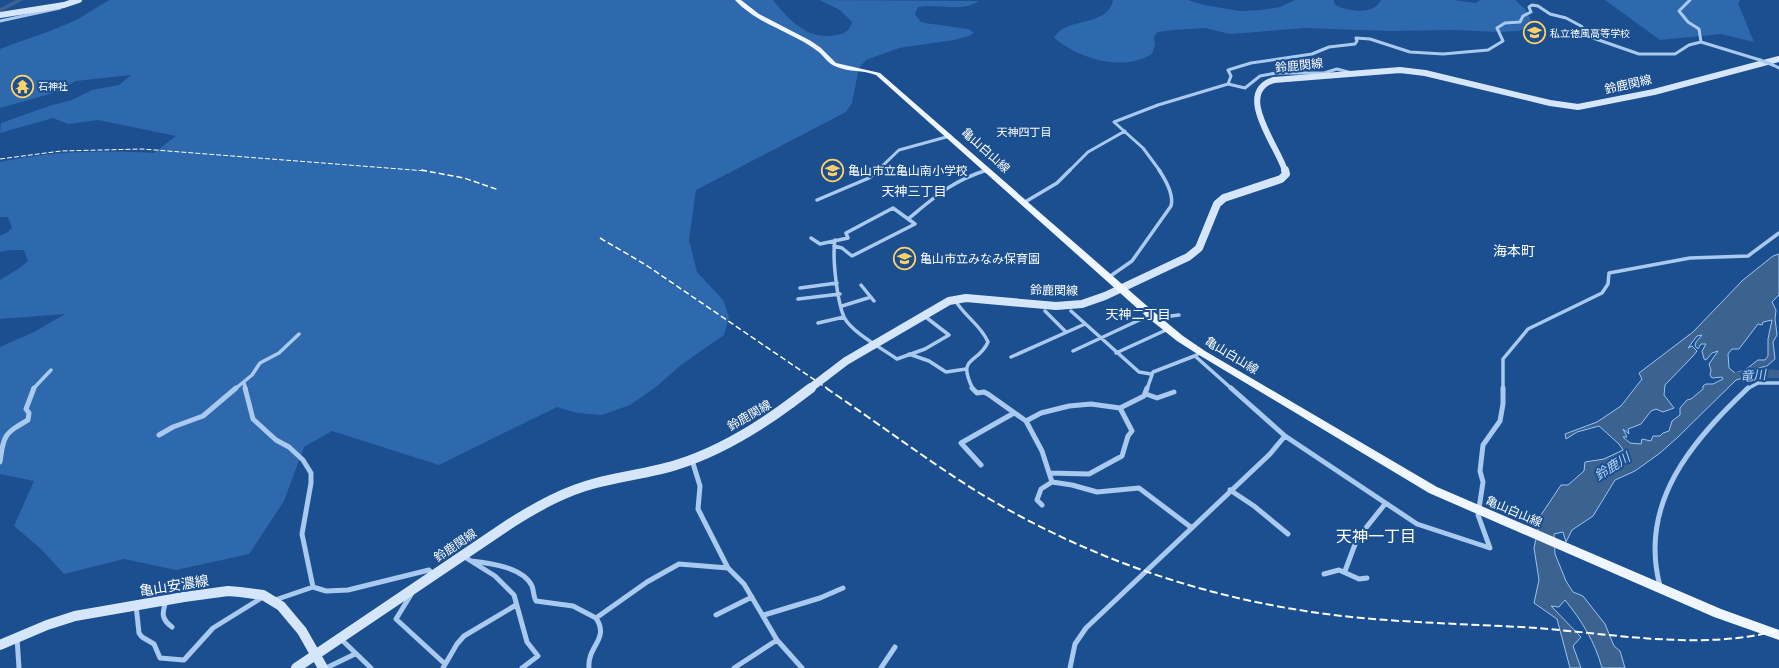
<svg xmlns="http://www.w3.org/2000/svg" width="1779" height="668" viewBox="0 0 1779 668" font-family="'Titillium Web','Noto Sans JP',sans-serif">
<rect width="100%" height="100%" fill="#1b4f8f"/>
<!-- green -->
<path fill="#2e69ad" d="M110 0H773C789 20 808 41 836 35 845 34 849 31 852 22L840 10 819 0 979 1C962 13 938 3 918 7L915 14 920 21 925 23 968 29 974 33 969 36 954 40 899 48 866 60 859 68 852 103 846 112 696 190 689 240 697 272 723 300 729 317 724 335 681 365 656 387 630 405 602 415 577 413 557 407 439 465 332 431 304 447 284 501 249 554 176 570 124 559 64 574 41 549 14 526 34 481 0 474V347L34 332 65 314 0 319V280L18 269 28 261 24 250H10L0 252V236L8 232 12 228 8 217H0V162C51 151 102 150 154 153L176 136 98 120 68 124 53 118 0 133 1 123 49 106 72 100 92 90 119 85 131 75 76 81 57 92 0 108V49C26 39 53 31 78 19 89 13 99 5 110 0Z
M1113 0H1188L1204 5 1240 11 1260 10 1280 7 1295 0H1334L1335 5C1348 11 1373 16 1381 0H1453L1476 3 1480 0H1515L1525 9 1531 20 1527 27 1519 31 1500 32 1454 30 1388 31 1305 28 1230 34 1205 28 1174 30 1158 32 1154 36 1155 45 1152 54C1122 72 1080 59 1054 38 1065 16 1108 28 1113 0Z
M1605 0H1740L1738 3 1754 42 1721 34 1660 40Z"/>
<!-- water -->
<path fill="#3c6290" stroke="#9cc4f0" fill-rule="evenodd" d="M1779 254V295L1772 302 1776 310 1775 319 1777 335 1773 342 1775 359 1767 366 1755 369 1750 376 1736 380 1678 437 1660 453 1635 471 1615 480 1593 516 1572 530 1566 542 1563 532 1554 534 1555 554 1566 581 1573 592 1583 596 1605 624 1614 646 1620 651 1625 668H1602C1595 642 1582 621 1565 600L1559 607 1551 606 1581 637 1573 646 1581 668H1570L1557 619 1534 603 1539 580 1534 548 1541 515 1561 485H1568L1584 471 1585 462 1604 459 1623 450 1619 444 1599 426 1577 432 1566 439 1565 434 1597 422 1621 406 1642 379 1639 373 1693 332 1743 280 1773 256ZM1772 320 1768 339V356L1765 360H1758L1745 370 1735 373 1729 368 1728 354 1732 349H1739L1758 324 1762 325 1763 322ZM1702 335 1696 342 1695 346 1698 349 1701 344H1706L1702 351 1704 359 1706 360 1712 353 1718 351 1709 364 1711 370 1710 375 1712 378 1722 377 1723 379 1713 384H1706L1703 386V389L1691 399 1687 400 1680 408V415L1672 421 1669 431 1663 433 1660 436H1653L1651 441 1642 439 1641 444 1630 443 1623 437H1627L1623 429 1629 434 1628 429 1641 424 1651 411 1656 409 1663 412 1674 408 1664 395 1665 385 1693 356 1697 351 1692 346 1688 348 1697 336Z"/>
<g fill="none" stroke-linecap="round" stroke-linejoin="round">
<!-- river -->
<path fill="#3c6290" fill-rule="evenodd" d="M16 0H24L0 12V8Z
M1759 369 1779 370V378H1735L1734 375 1735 372Z"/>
<!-- minor-far2 -->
<path stroke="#a9c9ee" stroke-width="3" d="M1690 0 1679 11 1688 22 1699 29 1701 42
M0 21 60 8
M1773 65 1779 68
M1228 84 1245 88 1260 76 1276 73H1324L1337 69 1352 73
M877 171 899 150 950 136
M984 171 987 170
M1069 171 1088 152 1125 131
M1160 171 1143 148 1114 122 1158 105 1228 84 1231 76 1228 70 1251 63 1312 54 1329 47 1355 44 1357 41 1356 38 1370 39 1410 52 1443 54 1488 50 1503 41 1497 28 1505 23 1520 22 1523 16 1531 12 1529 7 1532 5 1538 6 1550 14 1566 18 1581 26 1593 38 1639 54H1675L1689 45 1701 42 1760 60"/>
<!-- minor-far1 -->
<path stroke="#a9c9ee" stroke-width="3.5" d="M817 200 869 178 878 170
M1025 202 1057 183 1070 170
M908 219C936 196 952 181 987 170
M811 238 820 244 848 238 846 233 893 208 915 224 852 256 842 248 834 246
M835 240C832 257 837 301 844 317 851 332 883 349 897 359L925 349 949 335 923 315
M1109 277 1132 261 1171 206C1174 195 1165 179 1159 170
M861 285 874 301
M800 288 837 283
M798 299 840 294
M955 300C964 316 981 325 988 342 978 365 956 355 973 389
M842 306 871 297
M1045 311 1066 332
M1071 311 1139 372 1151 374
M1155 318 1179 315
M818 323 844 317
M1073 351 1150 315
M1116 353 1166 330
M909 354 929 361 946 372 966 369
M1195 356 1232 389
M1011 357 1085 324
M244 383 246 389
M33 389 51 370
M235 389 252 375 260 363 279 353 299 334
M1147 389 1153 372 1197 355
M1503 389V359L1528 329 1602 293 1608 284 1609 273 1690 258 1748 256 1779 233
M1747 389 1758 383H1779"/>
<!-- minor -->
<path stroke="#a9c9ee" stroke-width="5" d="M245 388 253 419 276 440 289 447 303 460 311 473V483L302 534 313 587
M972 388 977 393 984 392 988 394 1026 421 1042 451 1052 482 1072 485 1097 492 1139 488 1192 528
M1231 388 1285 436 1417 524 1490 548
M1146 394 1157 398 1174 392
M1026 421 1041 413 1069 406 1091 404 1120 408 1144 396 1147 388
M159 435 173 427 203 416 236 388
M692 460 700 486 698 509 728 568 744 584 777 640 802 668
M0 462C4 434 4 434 28 420L29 413 26 409 34 388
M981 465 961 443 1014 413
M1049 473 1089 474 1122 456 1128 436 1132 431 1120 408
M1230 490 1254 506 1288 534
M1042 505 1037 500 1041 489 1052 482
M1490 548 1478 515 1483 482 1480 471 1483 445 1500 421 1503 404V388
M463 556 495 576 514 595 527 642 538 656 522 668
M471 561C489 563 523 567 532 586 534 591 533 596 536 601L573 606 596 618
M1345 571 1357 539 1385 504
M1324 574 1339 570 1359 579 1367 578
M1660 586C1638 503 1692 441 1748 388
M412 593 396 619 445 664
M275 600 313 587 326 591 348 590 429 570 434 575
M166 601C162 613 161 619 172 627
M136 605 139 633 142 637 154 644 160 658 184 660 213 628 263 597
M716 615 752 597
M764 615 820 598 843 588
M17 638 19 668
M343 641 371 668
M326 668 355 654
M443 668 457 644 464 636 516 605
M589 668C587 646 610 639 596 618L647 582 679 564 728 568
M734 668 777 640
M881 668 895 647
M1070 668 1075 644 1086 628 1270 454 1285 436"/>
<!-- secondary-far2 -->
<path stroke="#d6e6fa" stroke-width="6" d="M0 15 64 5 79 0
M1285 171C1279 148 1233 92 1274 80L1400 70 1425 73 1550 103 1578 107 1654 92 1779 59"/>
<!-- secondary-far1 -->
<path stroke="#d6e6fa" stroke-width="8" d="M825 377 846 361 949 301 966 298 1056 306 1082 304 1105 296 1188 257 1199 248 1217 204 1224 198 1281 179 1286 174 1285 170"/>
<!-- secondary -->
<path stroke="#d6e6fa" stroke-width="10" d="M0 645 47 625 75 616 184 597 228 591 240 592 263 595 281 606 302 631 323 668
M296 668 511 523C538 506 565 491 596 483 623 476 650 473 676 465 718 452 756 429 791 403"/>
<!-- primary -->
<path fill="#f0f6ff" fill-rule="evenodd" d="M735 0H741L759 14 811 41 821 48 836 63 880 73 1154 312 1183 336 1205 351 1437 487 1721 609 1779 630V640L1714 617 1429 493 1199 355 1177 341 1147 317 876 75C863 70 849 72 837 67 827 64 824 55 816 50 790 31 757 24 735 0Z"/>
<!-- rail-far2 -->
<path stroke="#fff" stroke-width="1" stroke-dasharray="5 2" stroke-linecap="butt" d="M0 159 61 151 142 149 426 171"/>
<!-- rail-far1 -->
<path stroke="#fff" stroke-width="1.5" stroke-dasharray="6 3" stroke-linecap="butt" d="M421 170 464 178 499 190
M600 238 646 265 828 389"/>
<!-- rail -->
<path stroke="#fff" stroke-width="2" stroke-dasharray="8 3.5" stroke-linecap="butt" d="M826 388C878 423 928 461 981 494 1079 553 1187 592 1299 610 1377 623 1457 623 1537 628 1612 634 1706 651 1779 630"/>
<!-- minor-bridge -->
<path stroke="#a9c9ee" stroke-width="3" d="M1760 60 1773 65"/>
<!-- secondary-bridge-far1 -->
<path stroke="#d6e6fa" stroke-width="8" d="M809 389 825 377"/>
<!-- secondary-bridge -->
<path stroke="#d6e6fa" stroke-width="10" d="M791 403 811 388"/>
</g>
<!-- icons -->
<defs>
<symbol id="school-ring" viewBox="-11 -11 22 22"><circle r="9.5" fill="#1b4f8f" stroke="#ffd166" stroke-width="1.5"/><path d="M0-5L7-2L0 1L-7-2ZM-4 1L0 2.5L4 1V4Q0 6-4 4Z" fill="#ffd166"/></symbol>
<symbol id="temple-ring" viewBox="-11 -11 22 22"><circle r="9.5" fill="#1b4f8f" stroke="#ffd166" stroke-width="1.5"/><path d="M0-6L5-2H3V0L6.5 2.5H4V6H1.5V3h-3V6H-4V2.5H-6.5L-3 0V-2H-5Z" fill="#ffd166"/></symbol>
</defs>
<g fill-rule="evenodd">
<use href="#school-ring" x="1522" y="20" width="25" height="25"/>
<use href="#temple-ring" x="10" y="74" width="25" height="25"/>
<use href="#school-ring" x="820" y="158" width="25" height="25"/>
<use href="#school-ring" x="892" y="246" width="25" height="25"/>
</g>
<g text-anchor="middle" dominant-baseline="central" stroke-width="4" stroke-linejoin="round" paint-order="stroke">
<!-- far-poi labels -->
<g font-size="10" fill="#fff" stroke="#1b4f8f" text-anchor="start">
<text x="1550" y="33">私立徳風高等学校</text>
<text x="38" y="86">石神社</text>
</g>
<!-- far-neighbourhood labels -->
<g font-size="11" fill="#fff" stroke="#1b4f8f">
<text x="1024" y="132">天神四丁目</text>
</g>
<!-- street labels -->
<g font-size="12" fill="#fff" stroke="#1b4f8f">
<text transform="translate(1299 65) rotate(-6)">鈴鹿関線</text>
<text transform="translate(1628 84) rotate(-13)">鈴鹿関線</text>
<text transform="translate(986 150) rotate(42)">亀山白山線</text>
<text transform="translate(1054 290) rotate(1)">鈴鹿関線</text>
<text transform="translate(1232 355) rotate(31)">亀山白山線</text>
<text transform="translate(749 415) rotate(-30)">鈴鹿関線</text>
<text transform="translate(1514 511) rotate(23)">亀山白山線</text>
<text transform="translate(455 545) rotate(-34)">鈴鹿関線</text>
</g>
<!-- poi labels -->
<g font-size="12" fill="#fff" stroke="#1b4f8f" text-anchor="start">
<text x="848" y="170">亀山市立亀山南小学校</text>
<text x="920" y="258">亀山市立みなみ保育園</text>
</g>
<!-- neighbourhood labels -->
<g font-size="13" fill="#fff" stroke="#1b4f8f">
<text x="914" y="191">天神三丁目</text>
<text x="1138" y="314">天神二丁目</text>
</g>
<!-- water labels -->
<g font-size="13" font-style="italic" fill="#b5d3f5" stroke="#1b4f8f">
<text transform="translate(1753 375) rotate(-4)">竜川</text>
<text transform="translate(1612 466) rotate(-33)">鈴鹿川</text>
</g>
<!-- quarter labels -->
<g font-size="14" fill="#fff" stroke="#1b4f8f">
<text x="1514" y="250">海本町</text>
</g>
<!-- near-street labels -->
<g font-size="14" fill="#fff" stroke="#1b4f8f">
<text transform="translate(174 585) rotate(-9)">亀山安濃線</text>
</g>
<!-- near-neighbourhood labels -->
<g font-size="16" fill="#fff" stroke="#1b4f8f">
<text x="1376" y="536">天神一丁目</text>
</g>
</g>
</svg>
